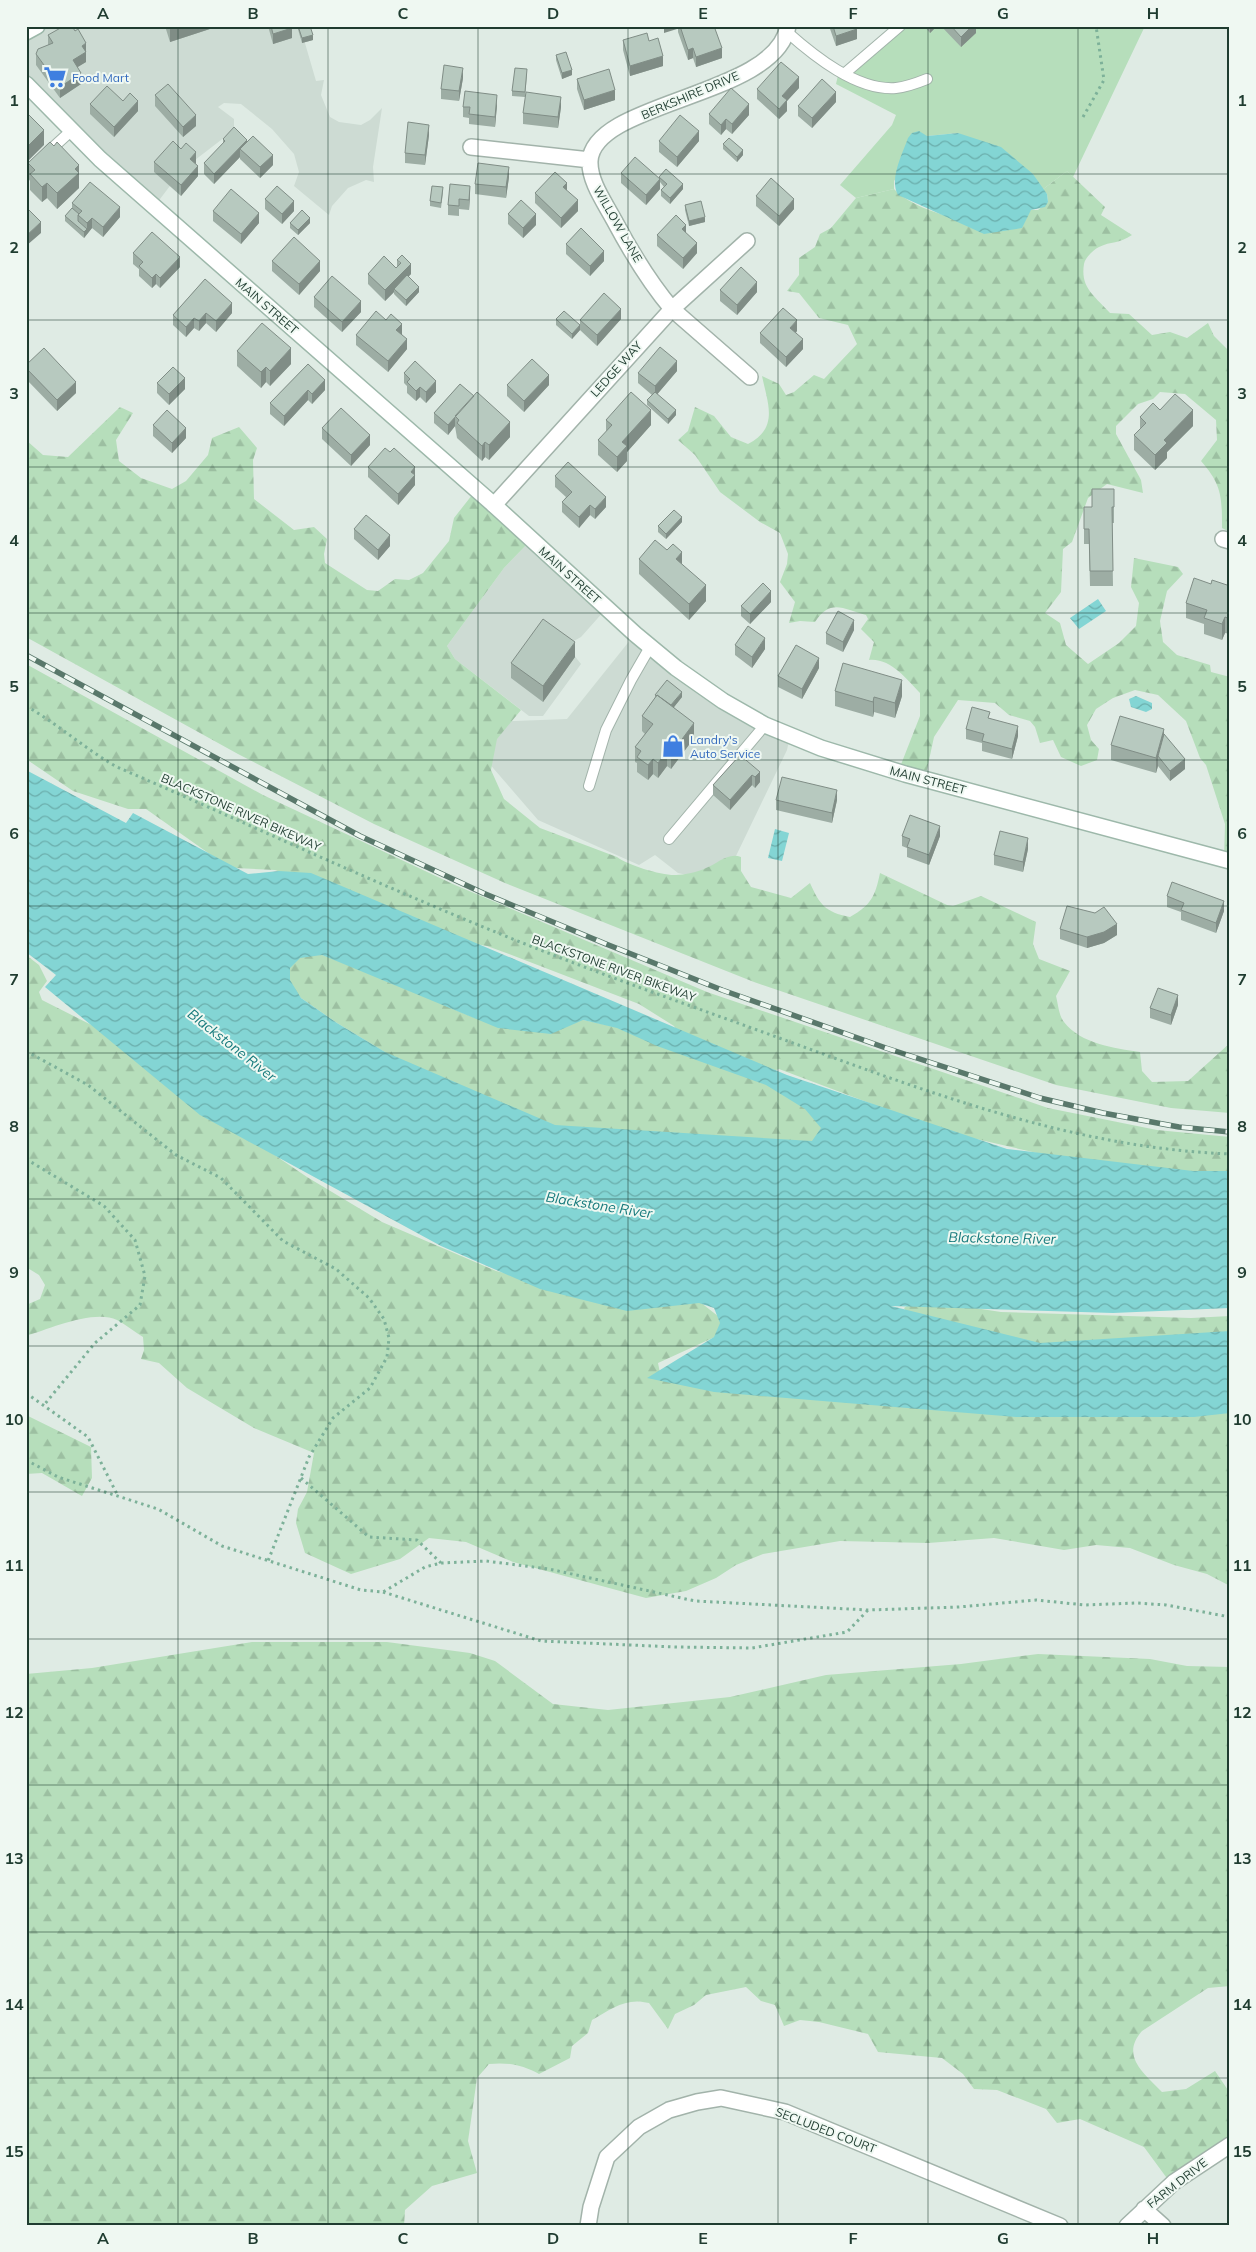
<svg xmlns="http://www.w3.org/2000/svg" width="1256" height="2252" viewBox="0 0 1256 2252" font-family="Mulish,sans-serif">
<defs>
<pattern id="forest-firs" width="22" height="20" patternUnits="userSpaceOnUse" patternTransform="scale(1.25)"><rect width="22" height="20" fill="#b6debb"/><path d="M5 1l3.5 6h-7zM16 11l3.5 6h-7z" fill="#9cbfa1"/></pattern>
<pattern id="water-waves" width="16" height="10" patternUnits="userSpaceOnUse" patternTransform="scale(1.25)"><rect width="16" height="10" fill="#83d5d4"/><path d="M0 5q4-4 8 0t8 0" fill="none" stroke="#6baeac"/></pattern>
</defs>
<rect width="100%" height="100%" fill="#dfebe4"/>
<!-- built -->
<path fill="#cddbd3" d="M29 26H300L316 81 324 80 321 95 330 117 339 122 361 125 370 120 382 108 373 167 374 182 366 180 348 188 332 206 329 215 294 186 299 172 294 154 272 129 241 104 224 103 218 107 234 119V130L182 170 157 203 26 83V28Z
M533 538 605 610 581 637 572 642 570 650 581 664 543 716H529L455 659 447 646 504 568Z
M635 634 723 701 790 736 787 750 723 883 678 873 655 855 639 865 538 820 487 761 491 722 567 719Z"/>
<!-- forest -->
<path fill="url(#forest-firs)" d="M1067 171 1105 207 1101 215 1132 235C1119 244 1111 241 1099 247 1093 250 1085 258 1084 264 1080 288 1095 296 1110 313L1129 314 1152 335 1170 332 1187 338 1208 323 1214 336 1230 352V532L1222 528C1222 497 1222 485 1201 461L1217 440 1216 420 1185 394 1160 392 1153 399 1138 404 1116 426V434L1141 480 1143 493 1107 484 1088 498 1072 542 1063 549 1061 592 1045 613 1060 623 1066 645 1088 664 1119 643 1136 626 1139 603 1131 587 1134 558 1178 567 1183 574 1167 591 1160 621 1163 642 1177 655 1210 665 1211 672 1230 677V861L1224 859 1225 824 1206 765 1200 758 1186 721 1158 695 1135 690 1113 698 1096 709 1087 725 1091 740 1099 749 1097 760 1081 766 1061 757 1053 740 1040 743 1035 727 1030 721 1009 715 995 703 958 700 934 737 926 774 900 767 920 716V693C906 679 891 658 869 660L874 642 861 629 868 619 866 615C844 609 830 598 815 622L800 621 789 623 795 602 780 582 787 564 788 554 780 533 760 522 720 492 695 455 678 440 688 431 695 407 714 416 731 437 748 444C779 428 768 404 762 376L779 384 786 395 794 392 814 375 824 379 857 344 848 325 819 318 799 293 787 291 799 275V258L815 247 820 234 831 228 856 198 894 189C915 212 968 221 998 230L1031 210H1038L1048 202 1047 194 1042 190Z
M120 407 133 413 116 440 119 461 141 478 172 489 186 481 208 455 212 438 239 427 257 448 253 460 254 499 294 530 314 527 327 539 324 554 325 563 367 590 378 591 395 579 409 580 423 573 449 541 454 518 476 490 533 538 504 568 447 646 455 659 521 710 497 739 491 770 504 799 540 828 617 857C627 865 663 876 676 875 684 875 698 872 706 868 717 864 728 852 741 857V871L751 887 791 898 810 883C820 905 825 912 850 917 871 905 875 897 880 873L947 905 953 906 981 896 1036 922 1033 944 1039 959 1070 971 1056 996C1058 1004 1059 1016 1064 1022 1081 1044 1114 1048 1140 1052L1142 1071 1152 1082 1188 1081 1230 1043V1113L1171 1108 1056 1085 754 982 505 883 374 824 238 754 26 637V440L43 455 68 457Z
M26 664 263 795 455 885 707 992 1048 1108 1157 1130 1230 1137V1177L1112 1170 910 1124 872 1104 779 1069 764 1074 851 1139 820 1151 562 1132 411 1068 337 1023 301 998 281 972 285 956 322 955 407 985 446 1006 475 1018 583 1020 683 1041 674 1026 639 1004 509 954 487 946 465 942 275 870 235 868 221 862 146 809H128L73 791 26 759Z
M26 955 39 965 47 981 39 992 42 1000 141 1050 270 1152 307 1177 382 1222 496 1271 561 1286 700 1302 723 1320 717 1336 658 1363 660 1373 1230 1407V1586L1207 1574 1174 1565 1130 1548 1096 1545 1064 1550 994 1538 928 1543 840 1541 763 1554 736 1565 716 1578 686 1591 646 1598 513 1562 466 1542 429 1538 400 1559 351 1574 305 1553 296 1523 298 1509 307 1492 314 1453 254 1428 187 1388 159 1363 141 1359 144 1350 143 1337C135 1332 126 1325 117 1320 94 1309 49 1329 26 1336V1305L40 1299 45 1285 39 1275 26 1267Z
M929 1301 1001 1312 1191 1318 1230 1316V1344L1058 1348 908 1314 904 1308 910 1304Z
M26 1415 91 1447 92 1478 82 1496 42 1473 26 1474Z
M252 1642H387L470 1653 495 1661 553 1704 608 1710 730 1697 826 1675 961 1664 1038 1654 1150 1659 1187 1666 1230 1667V1986L1208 1988 1142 2031C1120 2056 1144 2073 1162 2092L1186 2089 1215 2071 1230 2093V2142L1169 2181 1144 2147 1080 2119 1057 2123 1046 2109 997 2090 974 2089 963 2074 942 2058 878 2052 868 2034 819 2022 800 2020 784 2026 775 2005 761 2001 746 1987 706 1995 694 2005 675 2014 668 2029 649 2003C626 1997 611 2009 592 2020L588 2033 572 2046 570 2058 539 2074C522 2065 508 2062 489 2064L477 2078 468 2141 477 2173 432 2186 405 2210 404 2226H26V1674L92 1668Z"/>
<!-- park -->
<path fill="#b6debb" d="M894 26H1145L1073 177 1067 171 1042 190 1033 174 958 133 927 136 894 181V189L856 198 840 185 892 125 896 115 836 84 839 71Z"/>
<!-- water -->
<path fill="url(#water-waves)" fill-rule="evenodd" d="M919 131 927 136 958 133 1001 147 1033 174 1047 194 1048 202 1045 207 1031 210 1022 228 984 234 898 195C889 179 902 155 908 138L912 133Z
M1098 599 1106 611 1079 629 1070 618Z
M1136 696 1152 703V709L1146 712 1131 707 1129 699Z
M26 770 126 823 133 813 248 874 279 871 311 873 787 1075 1007 1149 1193 1171H1230V1308L1113 1313 891 1306 1040 1343 1230 1331V1413L1194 1417H1016L714 1392 647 1378 714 1337 720 1323 714 1308 699 1303 627 1311 540 1289 441 1246 200 1115 45 987 56 975 26 952ZM322 955 498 1028 551 1034 583 1020 617 1028 657 1046 766 1085 805 1109 821 1128 812 1141 555 1125 385 1052 337 1023 301 998 290 980V968L300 958Z
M775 829 789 833 782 861 768 858Z"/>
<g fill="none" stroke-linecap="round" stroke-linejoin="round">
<defs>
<path id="lane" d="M787 32C814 56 857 91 896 88 907 87 917 83 927 79
M844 74 900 26
M49 151 71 131
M589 786 606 730 631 680 650 647
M669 839 765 725"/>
<path id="street" d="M471 147 590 160
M750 377 672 309C650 283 630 250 614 220 605 203 589 181 590 161 593 101 776 97 788 26
M494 505 672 309 747 241
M1223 539 1230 541
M1144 2209 1163 2226
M588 2226 591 2207 607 2157 639 2127 669 2110 697 2102 721 2098 785 2112 1060 2226
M1127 2226 1174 2182 1230 2145"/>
<path id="secondary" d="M26 32 37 26
M26 84 100 159 494 505 635 634 676 668 723 701 765 725 821 748 905 774 1230 861"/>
</defs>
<!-- lane casing -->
<use href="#lane" stroke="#a2b3aa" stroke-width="12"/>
<!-- street casing -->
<use href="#street" stroke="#a2b3aa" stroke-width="18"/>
<!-- secondary casing -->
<use href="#secondary" stroke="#9db8aa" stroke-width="18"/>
<!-- path -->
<path stroke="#7db199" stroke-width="3" stroke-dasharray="2.5 4" stroke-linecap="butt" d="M1083 117 1104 80 1096 26
M26 706C58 724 85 749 117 767 244 822 370 881 498 933 588 970 680 1002 771 1035 920 1089 1070 1148 1230 1154
M26 1051 88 1085 176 1155 221 1178 283 1241 336 1269 369 1298 384 1319 389 1338 387 1357 370 1388 333 1418 309 1457 268 1561
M26 1159 104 1206 135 1240 145 1276 140 1305 95 1343 44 1405
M26 1393 88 1437 118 1496
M26 1460 58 1477 158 1509 222 1546 361 1590 383 1592 425 1567 441 1563 486 1561 549 1569 695 1601 868 1610 959 1607 1036 1600 1085 1605 1137 1603 1166 1605 1230 1617
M301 1478 369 1537 417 1540 441 1563
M383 1592 541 1641 675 1647 752 1648 847 1632 868 1610"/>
<!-- lane -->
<use href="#lane" stroke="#fff" stroke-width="10"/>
<!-- street -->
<use href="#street" stroke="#fff" stroke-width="15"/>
<!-- secondary -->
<use href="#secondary" stroke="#fff" stroke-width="15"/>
<defs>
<path id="rail" d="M26 655 360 836 483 893 606 944 722 990 886 1048 1040 1098 1103 1113 1179 1127 1230 1132"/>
</defs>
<!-- rail casing -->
<use href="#rail" stroke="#59786b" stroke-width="5.5"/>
<!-- rail -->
<use href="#rail" stroke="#eff8f2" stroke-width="4" stroke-dasharray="11" stroke-linecap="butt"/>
</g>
<!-- wall -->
<path fill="#9dada4" d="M165 26H219L170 42Z
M268 26H291L292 38 273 44Z
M297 26H310L313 40 302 43Z
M678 26H714L722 58 696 67 693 58 688 60 678 32Z
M829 26H857V39L836 46Z
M924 26H937L930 33Z
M941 26H976V33L961 47Z
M48 35 86 54V62L77 67 81 84 60 98 36 65V54L48 45Z
M623 40 649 41 663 66 630 76 623 50Z
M556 55 572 75 562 79 556 60Z
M527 74 525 97 512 96V91Z
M463 78 459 101 441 99V89Z
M577 79 615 100 584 110 577 89Z
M799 88 787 101V111L779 119 757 99V89Z
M155 95 196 126 183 137 155 106Z
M123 101 138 111 114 137 90 114V104Z
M836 102 812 128 798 116V106Z
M497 105 495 127 469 124V118L463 117V107Z
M561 107 558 128 523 124V113Z
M709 114 749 115 732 134 726 129 721 135 709 124Z
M429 135 425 165 405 163V153Z
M223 139 247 142 273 165 260 178 240 159V157L214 184 204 174V163L223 144Z
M659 141H699L677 167 659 152Z
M723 144 743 155 737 162 723 149Z
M54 146 79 165V188L57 209 47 198 42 202 30 190V181L28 178V163Z
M154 162 196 163 198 176 181 196 154 172Z
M621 173 659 178V177L683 189 670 204 661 196V190L664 187 660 182V189L646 205 621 183Z
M509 177 506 198 475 194V184Z
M470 186 469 210 459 209V216L448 215V205Z
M443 192 441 208 430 206V201Z
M535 193 578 211 561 228 535 203Z
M756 196 794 209 779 226 756 206Z
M265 199 294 211 282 224 265 209Z
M72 203 120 217 103 237 92 228 84 238 65 221V216L72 208Z
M685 205 705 222 689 226 685 210Z
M213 211 259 223 241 244 213 221Z
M508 214 536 225 523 238 508 224Z
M290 223H310L298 235 290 228Z
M686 233 697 253 683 269 657 246V235Z
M566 244 604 261 590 276 566 254Z
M133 253 180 267 160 288 156 284 152 288 139 276V269L133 264Z
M397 260 411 274 408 277 419 292 406 306 394 294V292L385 301 368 284V274L396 268 397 267Z
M272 261 320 271 299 295 272 271Z
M205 279 232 313 216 332 206 323 199 331 194 328 186 337 173 325V315Z
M720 290 757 292 737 315 720 301Z
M314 297 361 312 342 332 314 307Z
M556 319 580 330 572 339 556 325Z
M621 319 597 346 580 330V320Z
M797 331 796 333 803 349 786 367 760 343V333Z
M402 334 407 349 388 372 356 345V335Z
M237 351 291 364 270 386 266 382 261 388 237 366Z
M308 364 325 390 312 404 308 400 284 426 270 414V403Z
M26 365 76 393 57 411 26 379Z
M677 371 657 394 676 415 668 424 647 405V400L652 395 638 383V373Z
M404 373 436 392 426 403 420 397 416 401 407 393V386L404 383Z
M157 383 185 389 169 405 157 393Z
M460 384 510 437 489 460 485 457 482 461 457 438 455 426 448 435 434 423V413Z
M507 385H549L524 412 507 396Z
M1160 410 1193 426 1167 452V458L1155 470 1134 450V435L1140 430V417Z
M606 420 651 425 627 452V461L617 472 598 455V440L606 432Z
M153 425 186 438 172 453 153 436Z
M322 428 370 445 351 466 322 439Z
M390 452 415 467V485L398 505 368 477V467Z
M555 476 606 507 595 519 590 515 579 528 562 512V502L566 497 555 487Z
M1092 489H1114V523H1112L1113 586H1090L1089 544H1084V507H1092Z
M682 522 666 539 658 532V526Z
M354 529 390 546 378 560 354 539Z
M639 559 682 564 706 601 689 620 639 574Z
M1211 584 1230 586V634L1225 633 1222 640 1204 634V624L1186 618V603Z
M771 602 750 624 741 616V606Z
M854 630 843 652 826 644V633Z
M735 645 765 649 752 668 735 655Z
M575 657 543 702 511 678V663Z
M819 668 802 699 778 687V676Z
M835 691 902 696 895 718 874 712 873 717 835 706Z
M655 695 682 697 674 707 694 738 671 769 667 766 658 778 653 774 648 780 637 772V763L635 762V747L645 734 642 731V716L655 698Z
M990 718 1018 736 1012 759 982 751V743L966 739V729Z
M1164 734 1185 769 1170 781 1158 766 1156 773 1111 760V745Z
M740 755 760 782 755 788 752 785 730 810 713 795V785Z
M776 800H837L832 823 776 810Z
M902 836H940L929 865 907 857V848L902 846Z
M1028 849 1023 872 994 865V855Z
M1167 896 1224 911 1216 933 1181 920V912L1167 907Z
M1060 929 1117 935 1104 943 1087 948 1060 939Z
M1178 1005 1171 1025 1150 1018V1008Z"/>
<!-- shaded-wall -->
<path fill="#808d86" d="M170 26H219L170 42Z
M669 26H677V29L664 33V28Z
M930 26H937L930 33Z
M972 26H976V33L961 47V37Z
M292 28V38L273 44V34Z
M857 29V39L836 46V36Z
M313 35V40L302 43V38Z
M86 43V62L73 70V60L82 46Z
M693 48V58L688 60V50Z
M722 48V58L696 67V57Z
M663 56V66L630 76V66Z
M463 68V78L459 101V91Z
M572 70V75L562 79V73Z
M81 73V84L60 98V87Z
M799 77V88L787 101V111L779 119V109L782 96Z
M615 90V100L584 110V100Z
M836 92V102L812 128V118Z
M497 95V105L495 127V117Z
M561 97V107L558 128V117Z
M138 101V111L114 137V127Z
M749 104V115L732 134V124Z
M196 115V126L183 137V127Z
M726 119V129L721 135V125Z
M429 125V135L425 165V155Z
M44 130V145L26 163V148Z
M699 131V141L677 167V157Z
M247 140V150L240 149V157L214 184V174Z
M743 150V155L737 162V157Z
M196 152V163L190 169V159Z
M273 155V165L260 178V167Z
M79 165V188L57 209V193L75 169Z
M198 166V176L181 196V185Z
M509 167V177L506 198V187Z
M660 179V189L646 205V195Z
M47 183V198L42 202V187Z
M567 183V193L563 187Z
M683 184V189L670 204V198Z
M470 186V196L469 210V200Z
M794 199V209L779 226V216Z
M578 200V211L561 228V218Z
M294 201V211L282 224V214Z
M120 207V217L103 237V227Z
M259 213V223L241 244V234Z
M536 214V225L523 238V228Z
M705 217V222L689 226V221Z
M92 218V228L84 238V232L87 229V223Z
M310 218V223L298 235V230Z
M41 222V233L26 246V236Z
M686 225V235L682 229Z
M697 243V253L683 269V258Z
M604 251V261L590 276V266Z
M180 257V267L160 288V278Z
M320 261V271L299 295V284Z
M411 264V274L395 290 394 289V292L385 301V290Z
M156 274V284L152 288V278Z
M757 282V292L737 315V305Z
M419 287V292L406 306V300Z
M361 301V312L342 332V322Z
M232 303V313L216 332V321Z
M621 309V319L597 346V335Z
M206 313V323L199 331V321Z
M194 318V328L186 337V327Z
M797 320V331L790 338V328Z
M402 324V334L396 340V330Z
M580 325V330L572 339V334Z
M407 339V349L388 372V361Z
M803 339V349L786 367V357Z
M291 348V364L270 386V371Z
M677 361V371L655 397V386Z
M266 367V382L261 388V372Z
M549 375V385L524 412V401Z
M185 378V389L169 405V394Z
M325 380V390L312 404V394Z
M436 381V392L426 403V392Z
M76 382V393L57 411V400Z
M420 387V397L416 401V391Z
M308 390V400L284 426V416Z
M651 410V425L627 452V461L617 472V457L622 442Z
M676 410V415L668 424V419Z
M1193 410V426L1167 452V458L1155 470V455L1164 440Z
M455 416V426L448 435V425Z
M510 422V437L489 460V445Z
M186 428V438L172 453V443Z
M370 435V445L351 466V455Z
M485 442V457L482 461V446Z
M415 467V485L398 505V494L411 472Z
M606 497V507L595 519V509Z
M590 505V515L579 528V517Z
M682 517V522L666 539V534Z
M390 535V546L378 560V550Z
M682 552V568L676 559Z
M706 585V601L689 620V604Z
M771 591V602L750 624V614Z
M1225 617V633L1222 640V624Z
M854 620V630L843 652V642Z
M765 638V649L752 668V657Z
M575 642V657L543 702V686Z
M819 658V668L802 699V689Z
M902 680V696L895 718V703Z
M682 692V697L670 712V707Z
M874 697V712L873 717V702Z
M694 723V738L671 769V754Z
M1018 726V736L1012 759V749Z
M1164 729V744L1158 756V766L1156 773V758Z
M667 751V766L658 778V763Z
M653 759V774L648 780V765Z
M1185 759V769L1170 781V771Z
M760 772V782L755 788V777Z
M752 775V785L730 810V800Z
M837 790V800L832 823V813Z
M940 826V836L929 865V855Z
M1028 838V849L1023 872V862Z
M1224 901V911L1216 933V923Z
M1117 924V935L1104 943 1087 948V937Z
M1178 995V1005L1171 1025V1015Z"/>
<!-- building -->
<path fill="#b7c9bf" stroke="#808d86" d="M64 26H72L75 31 78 29 86 43 82 46 86 52 73 60 81 73 60 87 36 54 38 49 53 43 48 35Z
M271 26H291L292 28 273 34Z
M298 26H310L313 35 302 38Z
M680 26H714L722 48 696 57 693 48 688 50Z
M833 26H857V29L836 36Z
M951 26H972L961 37Z
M647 33 649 41 658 38 663 56 630 66 623 40Z
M566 52 572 70 562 73 556 55Z
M781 62 799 77 782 96 787 100 779 109 757 89Z
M444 65 463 68 459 91 441 89Z
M515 68 527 69 525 92 512 91Z
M609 69 615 90 584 100 577 79Z
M822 79 836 92 812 118 798 106Z
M168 84 196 115 183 127 155 95Z
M107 86 123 101 130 93 138 101 114 127 90 104Z
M731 88 749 104 732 124 726 119 721 125 709 114Z
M465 91 497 95 495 117 469 114 470 107H463Z
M526 92 561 97 558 117 523 113Z
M26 112 44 130 26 148Z
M680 115 699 131 677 157 659 141Z
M408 122 429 125 425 155 405 153Z
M234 127 247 140 214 174 204 163 225 141 223 139Z
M253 136 273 155 260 167 240 149Z
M729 138 743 150 737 157 723 144Z
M173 141 181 149 186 143 196 152 190 159 198 166 181 185 154 162Z
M50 142 54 146 57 142 79 165 75 169 79 173 57 193 47 183 42 187 30 174 35 170 28 163Z
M635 157 660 179 646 195 621 173Z
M478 163 509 167 506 187 475 184Z
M666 169 683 184 670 198 661 190 667 184 659 177Z
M555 172 567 183 563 187 578 200 561 218 535 193Z
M771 178 794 199 779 216 756 196Z
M90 182 120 207 103 227 92 218 87 223 78 215 82 211 72 203Z
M450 184 470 186 469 200 459 199V206L448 205Z
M277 186 294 201 282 214 265 199Z
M432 186 443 187 441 203 430 201Z
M231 189 259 213 241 234 213 211Z
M521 200 536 214 523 228 508 214Z
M701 201 705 217 689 221 685 205Z
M26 208H27L41 222 26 236Z
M72 208 79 214 78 215V221L87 229 84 232 65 216Z
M302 210 310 218 298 230 290 223Z
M676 215 686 225 682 229 697 243 683 258 657 235Z
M581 228 604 251 590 266 566 244Z
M152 232 180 257 160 278 156 274 152 278 139 266 143 262 133 253Z
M294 237 320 261 299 284 272 261Z
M402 255 411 264 385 290 368 274 384 256 396 268 401 263 397 260Z
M741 267 757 282 737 305 720 290Z
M407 275 419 287 406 300 394 289Z
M332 276 361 301 342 322 314 297Z
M205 279 232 303 216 321 206 313 199 321 194 318 186 327 173 315Z
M604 293 621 309 597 335 580 320Z
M783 308 797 320 790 328 803 339 786 357 760 333Z
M376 311 386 320 391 314 402 324 396 330 407 339 388 361 356 335Z
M564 311 580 325 572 334 556 319Z
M262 323 291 348 270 371 266 367 261 372 237 351Z
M660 347 677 361 655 386 638 373Z
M44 348 76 382 57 400 26 368V365Z
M532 359 549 375 524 401 507 385Z
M415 361 436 381 426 392 420 387 416 391 407 382 410 379 404 373Z
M308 364 325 380 312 394 308 390 284 416 270 403Z
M173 367 185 378 169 394 157 383Z
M460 384 474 396 448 425 434 413Z
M477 392 510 422 489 445 485 442 482 446 457 423 459 420 455 416Z
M631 392 651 410 622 442 627 446 617 457 598 440 612 425 606 420Z
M655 392 676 410 668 419 647 400Z
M1175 394 1193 410 1164 440 1167 443 1155 455 1134 435 1146 423 1140 417 1153 403 1160 410Z
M341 408 370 435 351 455 322 428Z
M167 410 186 428 172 443 153 425Z
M385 448 390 452 394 448 415 467 411 472 415 475 398 494 368 467Z
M568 462 606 497 595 509 590 505 579 517 562 502 572 492 555 476Z
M1092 489H1114V507H1112L1113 571H1090L1089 529H1084V507H1092Z
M674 510 682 517 666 534 658 526Z
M366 515 390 535 378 550 354 529Z
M655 540 667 550 673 544 682 552 676 559 706 585 689 604 639 559Z
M1194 578 1211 584 1212 580 1230 586V619L1225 617 1222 624 1204 618 1207 610 1186 603Z
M763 583 771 591 750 614 741 606Z
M838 611 854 620 843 642 826 633Z
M543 619 575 642 543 686 511 663Z
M748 626 765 638 752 657 735 645Z
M796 645 819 658 802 689 778 676Z
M843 663 902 680 895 703 874 697 873 702 835 691Z
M667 680 682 692 671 705 657 695V696L655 695Z
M657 695 694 723 671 754 667 751 658 763 653 759 648 765 637 757 641 751 635 747 653 724 642 716Z
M972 707 990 712 988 718 1018 726 1012 749 982 741 984 734 966 729Z
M1120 716 1164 729 1156 758 1111 745Z
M1164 734 1185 759 1170 771 1158 756Z
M740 755 760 772 755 777 752 775 730 800 713 785Z
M782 777 837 790 832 813 776 800Z
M910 815 940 826 929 855 907 847 910 839 902 836Z
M1000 831 1028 838 1023 862 994 855Z
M1172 882 1224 901 1216 923 1181 910 1184 903 1167 896Z
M1067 906 1095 913 1104 907 1117 924 1104 932 1087 937 1060 929Z
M1158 988 1178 995 1171 1015 1150 1008Z"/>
<!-- grid -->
<path fill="none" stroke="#1f3c30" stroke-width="1" stroke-opacity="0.55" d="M178 26V2226M328 26V2226M478 26V2226M628 26V2226M778 26V2226M928 26V2226M1078 26V2226M26 174H1230M26 320H1230M26 467H1230M26 613H1230M26 760H1230M26 906H1230M26 1053H1230M26 1199H1230M26 1346H1230M26 1492H1230M26 1639H1230M26 1785H1230M26 1932H1230M26 2078H1230"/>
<!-- icons -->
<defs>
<symbol id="supermarket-bare" viewBox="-9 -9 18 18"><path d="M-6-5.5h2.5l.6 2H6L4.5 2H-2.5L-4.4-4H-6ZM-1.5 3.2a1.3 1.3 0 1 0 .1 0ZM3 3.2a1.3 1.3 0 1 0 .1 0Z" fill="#3f7fe0" stroke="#eff8f2" stroke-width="2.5" paint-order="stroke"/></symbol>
<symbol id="shop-bare" viewBox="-9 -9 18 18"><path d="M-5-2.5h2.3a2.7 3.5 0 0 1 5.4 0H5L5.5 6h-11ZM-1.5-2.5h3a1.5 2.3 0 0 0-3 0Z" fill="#3f7fe0" stroke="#eff8f2" stroke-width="2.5" paint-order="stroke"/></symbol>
</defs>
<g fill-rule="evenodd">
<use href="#supermarket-bare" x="39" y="61" width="32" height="32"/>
<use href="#shop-bare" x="657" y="730" width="32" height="32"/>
</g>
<g text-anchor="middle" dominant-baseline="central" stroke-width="4" stroke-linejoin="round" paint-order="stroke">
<!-- shop labels -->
<g font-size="12" fill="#366cbe" stroke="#eff8f2" text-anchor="start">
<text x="72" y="77">Food Mart</text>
<text x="690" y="739">Landry's<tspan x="690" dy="14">Auto Service</tspan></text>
</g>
<!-- street labels -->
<g font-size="12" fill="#1f3c30" stroke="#eff8f2">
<text transform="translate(690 95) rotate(-23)">BERKSHIRE DRIVE</text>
<text transform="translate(618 224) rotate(60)">WILLOW LANE</text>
<text transform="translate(267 306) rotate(41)">MAIN STREET</text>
<text transform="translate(616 369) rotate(-48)">LEDGE WAY</text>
<text transform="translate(570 575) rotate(42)">MAIN STREET</text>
<text transform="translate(928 780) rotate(15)">MAIN STREET</text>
<text transform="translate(241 812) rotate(24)">BLACKSTONE RIVER BIKEWAY</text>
<text transform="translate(614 968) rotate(20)">BLACKSTONE RIVER BIKEWAY</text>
<text transform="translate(826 2130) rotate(21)">SECLUDED COURT</text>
<text transform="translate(1177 2183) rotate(-38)">FARM DRIVE</text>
</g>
<!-- water labels -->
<g font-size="14" font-style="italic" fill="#167a7c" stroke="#eff8f2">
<text transform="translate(232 1045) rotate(38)">Blackstone River</text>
<text transform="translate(599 1205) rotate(9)">Blackstone River</text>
<text transform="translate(1002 1238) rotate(1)">Blackstone River</text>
</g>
</g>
<!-- border -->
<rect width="1256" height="2252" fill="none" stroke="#eff8f2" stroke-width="55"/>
<rect x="28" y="28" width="1200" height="2196" fill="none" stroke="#1f3c30" stroke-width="2"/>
<g font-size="16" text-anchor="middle" font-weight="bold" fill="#1f3c30">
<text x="103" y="19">A</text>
<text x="253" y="19">B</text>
<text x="403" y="19">C</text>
<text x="553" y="19">D</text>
<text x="703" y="19">E</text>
<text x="853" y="19">F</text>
<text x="1003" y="19">G</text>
<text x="1153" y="19">H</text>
<text x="14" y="106">1</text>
<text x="1242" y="106">1</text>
<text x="14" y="253">2</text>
<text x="1242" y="253">2</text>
<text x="14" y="399">3</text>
<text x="1242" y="399">3</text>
<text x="14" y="546">4</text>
<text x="1242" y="546">4</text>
<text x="14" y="692">5</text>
<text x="1242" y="692">5</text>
<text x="14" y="839">6</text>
<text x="1242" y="839">6</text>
<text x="14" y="985">7</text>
<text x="1242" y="985">7</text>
<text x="14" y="1132">8</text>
<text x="1242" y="1132">8</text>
<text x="14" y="1278">9</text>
<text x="1242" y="1278">9</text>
<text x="14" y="1425">10</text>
<text x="1242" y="1425">10</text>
<text x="14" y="1571">11</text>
<text x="1242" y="1571">11</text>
<text x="14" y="1718">12</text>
<text x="1242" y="1718">12</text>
<text x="14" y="1864">13</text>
<text x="1242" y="1864">13</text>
<text x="14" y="2010">14</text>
<text x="1242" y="2010">14</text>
<text x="14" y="2157">15</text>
<text x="1242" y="2157">15</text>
<text x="103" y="2244">A</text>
<text x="253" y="2244">B</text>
<text x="403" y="2244">C</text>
<text x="553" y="2244">D</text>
<text x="703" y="2244">E</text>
<text x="853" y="2244">F</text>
<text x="1003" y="2244">G</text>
<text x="1153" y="2244">H</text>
</g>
</svg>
